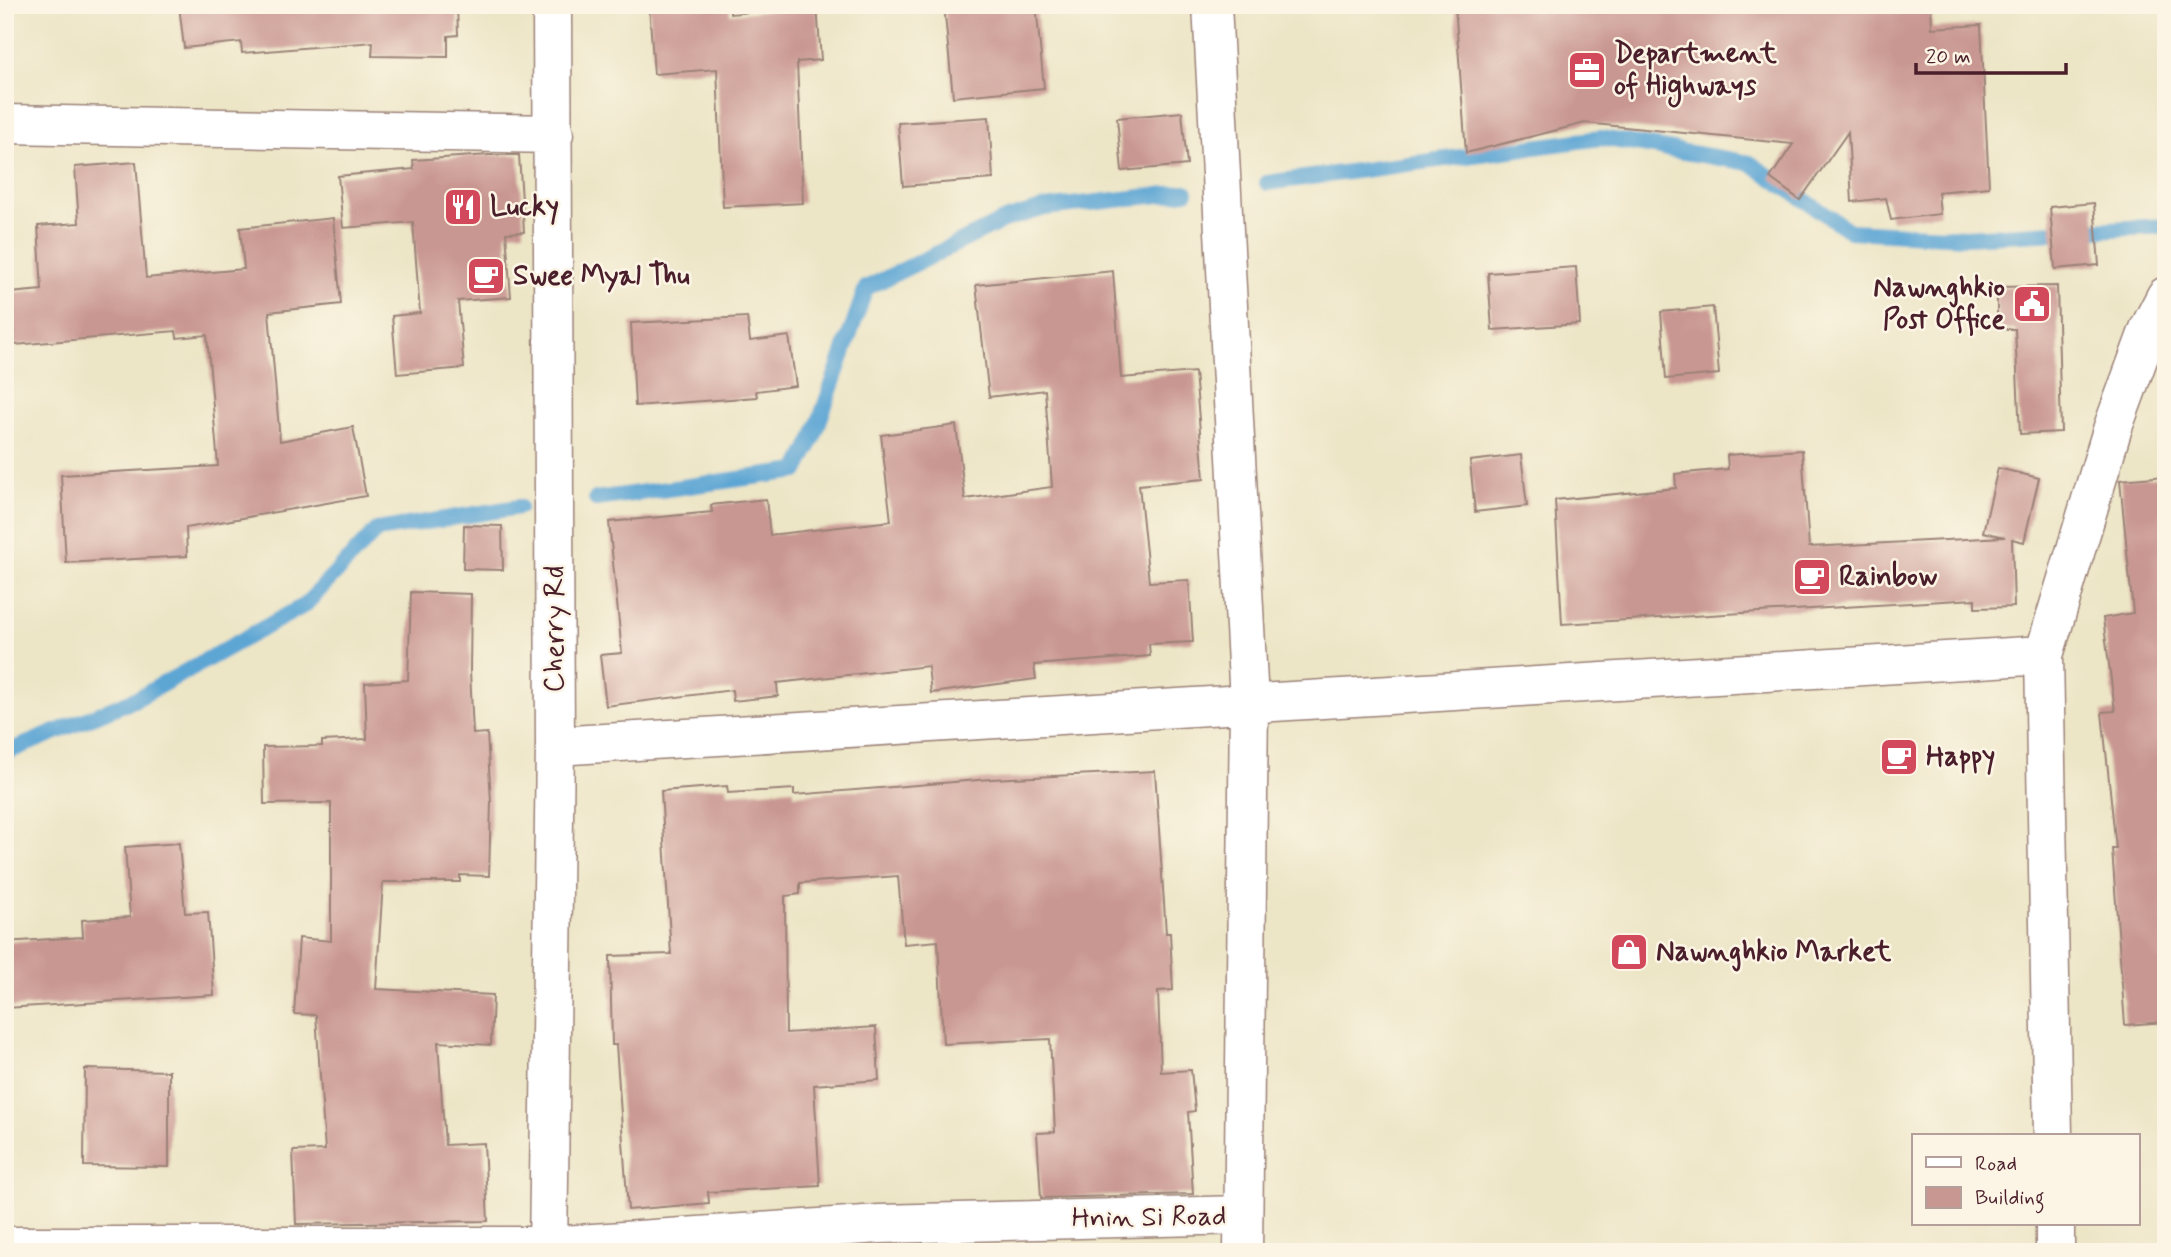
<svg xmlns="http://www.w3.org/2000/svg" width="2171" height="1257" viewBox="0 0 2171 1257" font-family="Mynerve,sans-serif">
<rect width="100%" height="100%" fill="#fcf5e5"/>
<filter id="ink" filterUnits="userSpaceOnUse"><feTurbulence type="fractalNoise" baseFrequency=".0143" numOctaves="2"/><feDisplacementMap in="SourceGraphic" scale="14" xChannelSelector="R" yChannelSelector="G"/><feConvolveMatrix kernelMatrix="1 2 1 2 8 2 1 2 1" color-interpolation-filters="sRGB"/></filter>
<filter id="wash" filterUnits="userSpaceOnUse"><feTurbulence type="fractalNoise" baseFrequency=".00686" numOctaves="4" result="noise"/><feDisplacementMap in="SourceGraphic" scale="28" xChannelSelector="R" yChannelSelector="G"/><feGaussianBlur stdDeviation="1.57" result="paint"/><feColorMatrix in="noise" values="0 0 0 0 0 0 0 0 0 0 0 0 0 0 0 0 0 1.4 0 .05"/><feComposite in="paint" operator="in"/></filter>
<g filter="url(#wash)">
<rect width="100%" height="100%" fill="#ece5c6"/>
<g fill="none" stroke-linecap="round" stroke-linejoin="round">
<!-- stream -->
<path stroke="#5da6d4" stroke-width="16" d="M1267 183 1601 138 1750 163 1850 231 1965 237 2166 226
M596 499 797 471 813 439 866 288 1005 220 1045 208 1186 192
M5 753 138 698 305 605 377 530 519 507"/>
</g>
<g id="blocks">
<!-- building -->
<path fill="#c99792" d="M179 5H457L458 35 448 36V57L372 56 373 42 242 53 241 42 184 48Z
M649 5H730V14L817 6 821 60 797 62 803 203 723 207 717 69 654 74Z
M944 5H1036L1044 88 953 97Z
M1455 5H1931L1932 28 1981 25 1989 187 1938 192 1940 214 1891 220 1886 198 1852 202 1848 132 1800 200 1770 178 1793 144 1585 123 1466 153Z
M1182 112 1187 165 1122 171 1117 118Z
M989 117 993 179 903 186 898 123Z
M489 155H519L524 232 506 233 511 297 458 301 464 368 397 374 392 316 420 313 413 222 343 228 338 176 414 169 413 160Z
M136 162 146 278 244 269 240 228 333 218 341 304 269 312 280 441 353 427 366 496 186 528 187 556 66 563 61 475 218 466 207 335 177 338 176 331 15 345 10 293 42 290 38 226 79 223 75 167Z
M2094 203 2099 265 2055 269 2050 207Z
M1576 267 1580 324 1492 330 1488 273Z
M1113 271 1121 378 1195 372 1204 479 1139 485 1149 582 1189 580 1193 642 1149 644 1150 656 1034 665 1036 679 931 693 928 666 777 683 778 696 733 701 732 690 606 706 600 655 622 653 609 522 712 512 711 505 766 499 770 535 891 521 881 435 956 425 965 499 1052 487 1045 390 989 397 976 285Z
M2057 286 2061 432 2020 434 2015 329H1997V287Z
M1713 307 1719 374 1666 379 1661 312Z
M747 317 750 341 789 336 796 386 756 391 757 397 635 406 631 323Z
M1802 450 1809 547 2005 537 1983 532 1998 468 2039 478 2024 542 2012 539 2014 607 1975 608V599L1562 624 1555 500 1676 488 1675 474 1728 469 1727 455Z
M1521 455 1527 506 1475 512 1470 461Z
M2166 476V1022L2125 1025 2112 849H2116L2102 712 2115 711 2103 618 2133 613 2120 480Z
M464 525 502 526 503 570 463 569Z
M411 592 471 594 470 671 473 734 487 733 491 802 489 876 460 875V882H383L376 989 493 995 491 1045 438 1042 445 1145 484 1143 488 1221 296 1224 293 1151 325 1150 316 1015 294 1014 299 938 331 941V803L264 804 263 747 322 746V741L367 739 365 683 408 680Z
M1155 771 1166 933H1170L1173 990 1158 991 1161 1072 1191 1070 1195 1111 1188 1112 1193 1194 1041 1198 1037 1133 1055 1132 1050 1039 943 1044 938 941 904 944 898 876 800 883V894L785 896 786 1033 876 1027 879 1080 814 1085 820 1186 708 1192 709 1203 628 1210 616 1045H612L610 956 671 954 661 791 727 786 728 793 794 789V795L991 779Z
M179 843 185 913 208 912 214 995 5 1008V942L83 937 82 920 130 917 125 847Z
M85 1069 169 1071V1167L84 1166Z"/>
</g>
</g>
<g filter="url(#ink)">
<use href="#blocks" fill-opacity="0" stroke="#9b8278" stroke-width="2"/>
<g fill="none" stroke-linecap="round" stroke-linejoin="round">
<defs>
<path id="street" d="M1212 5 1249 702 1243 1252
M5 124 554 134
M555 746 2044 655
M2053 1136 2044 655 2113 427 2149 329 2166 296
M2055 1224V1252
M5 1246H548L880 1224 1243 1215
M548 1252 555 746 552 5"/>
</defs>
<!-- street casing -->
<use href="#street" stroke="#9b8278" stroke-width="41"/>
<!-- street -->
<use href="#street" stroke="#fff" stroke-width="38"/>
</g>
</g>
<!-- icons -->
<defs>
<symbol id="office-square" viewBox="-11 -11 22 22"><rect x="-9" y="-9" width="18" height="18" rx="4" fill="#d1495b" stroke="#fcf5e5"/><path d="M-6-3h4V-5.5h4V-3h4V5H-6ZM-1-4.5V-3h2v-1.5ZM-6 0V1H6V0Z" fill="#fff"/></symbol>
<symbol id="restaurant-square" viewBox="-11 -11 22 22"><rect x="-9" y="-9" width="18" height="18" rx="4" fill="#d1495b" stroke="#fcf5e5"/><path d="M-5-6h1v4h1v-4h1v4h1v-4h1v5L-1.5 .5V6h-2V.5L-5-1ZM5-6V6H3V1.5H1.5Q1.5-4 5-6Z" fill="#fff"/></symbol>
<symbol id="cafe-square" viewBox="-11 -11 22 22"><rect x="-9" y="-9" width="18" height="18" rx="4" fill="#d1495b" stroke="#fcf5e5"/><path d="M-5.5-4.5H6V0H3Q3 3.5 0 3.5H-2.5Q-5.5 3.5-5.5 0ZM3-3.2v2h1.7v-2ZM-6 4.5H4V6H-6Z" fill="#fff"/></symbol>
<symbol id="civic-square" viewBox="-11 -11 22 22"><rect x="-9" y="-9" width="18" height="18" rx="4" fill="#d1495b" stroke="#fcf5e5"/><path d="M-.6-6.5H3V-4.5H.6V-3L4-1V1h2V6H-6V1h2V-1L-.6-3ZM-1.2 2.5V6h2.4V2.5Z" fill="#fff"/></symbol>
<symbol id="shop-square" viewBox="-11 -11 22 22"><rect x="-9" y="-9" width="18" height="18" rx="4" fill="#d1495b" stroke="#fcf5e5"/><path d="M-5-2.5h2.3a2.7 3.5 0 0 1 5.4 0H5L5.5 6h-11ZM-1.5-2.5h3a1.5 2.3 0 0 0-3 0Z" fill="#fff"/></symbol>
</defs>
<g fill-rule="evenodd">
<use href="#office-square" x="1565" y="48" width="44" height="44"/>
<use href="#restaurant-square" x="441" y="185" width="44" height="44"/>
<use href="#cafe-square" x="464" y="254" width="44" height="44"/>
<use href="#civic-square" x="2010" y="282" width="44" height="44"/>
<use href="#cafe-square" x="1790" y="555" width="44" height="44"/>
<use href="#cafe-square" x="1877" y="735" width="44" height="44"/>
<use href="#shop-square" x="1607" y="930" width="44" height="44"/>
</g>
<g text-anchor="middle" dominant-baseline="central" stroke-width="5" stroke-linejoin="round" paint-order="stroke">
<!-- poi labels -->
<g font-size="28" font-weight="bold" fill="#4a1f2b" stroke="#fcf5e5" text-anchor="start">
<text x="1614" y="54">Department<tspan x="1614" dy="32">of Highways</tspan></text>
<text x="490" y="207">Lucky</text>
<text x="513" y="276">Swee Myal Thu</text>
<text x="2005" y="288" text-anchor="end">Nawnghkio<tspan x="2005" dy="32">Post Office</tspan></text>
<text x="1839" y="577">Rainbow</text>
<text x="1926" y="757">Happy</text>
<text x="1656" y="952">Nawnghkio Market</text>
</g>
<!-- street labels -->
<g font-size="28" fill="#4a1f2b" stroke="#fcf5e5">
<text transform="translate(555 629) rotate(-90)">Cherry Rd</text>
<text transform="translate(1149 1218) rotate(-1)">Hnin Si Road</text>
</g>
</g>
<!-- margin -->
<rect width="2171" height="1257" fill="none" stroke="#fcf5e5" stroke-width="28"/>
<!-- legend -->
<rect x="1912" y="1134" width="228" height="91" fill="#fcf5e5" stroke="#b59f9b" stroke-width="2"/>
<rect x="1926" y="1157" width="35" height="10" fill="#ffffff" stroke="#b59f9b" stroke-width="2"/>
<text x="1975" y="1170" font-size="21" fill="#4a1f2b">Road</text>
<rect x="1926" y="1187" width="35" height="21" fill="#c99792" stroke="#b59f9b" stroke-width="2"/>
<text x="1975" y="1204" font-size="21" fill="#4a1f2b">Building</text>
<!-- scale -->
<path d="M1916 63v10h150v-10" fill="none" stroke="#4a1f2b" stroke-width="3.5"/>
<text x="1926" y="63" font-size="21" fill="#4a1f2b" stroke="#fcf5e5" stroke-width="5" paint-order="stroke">20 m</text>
</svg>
